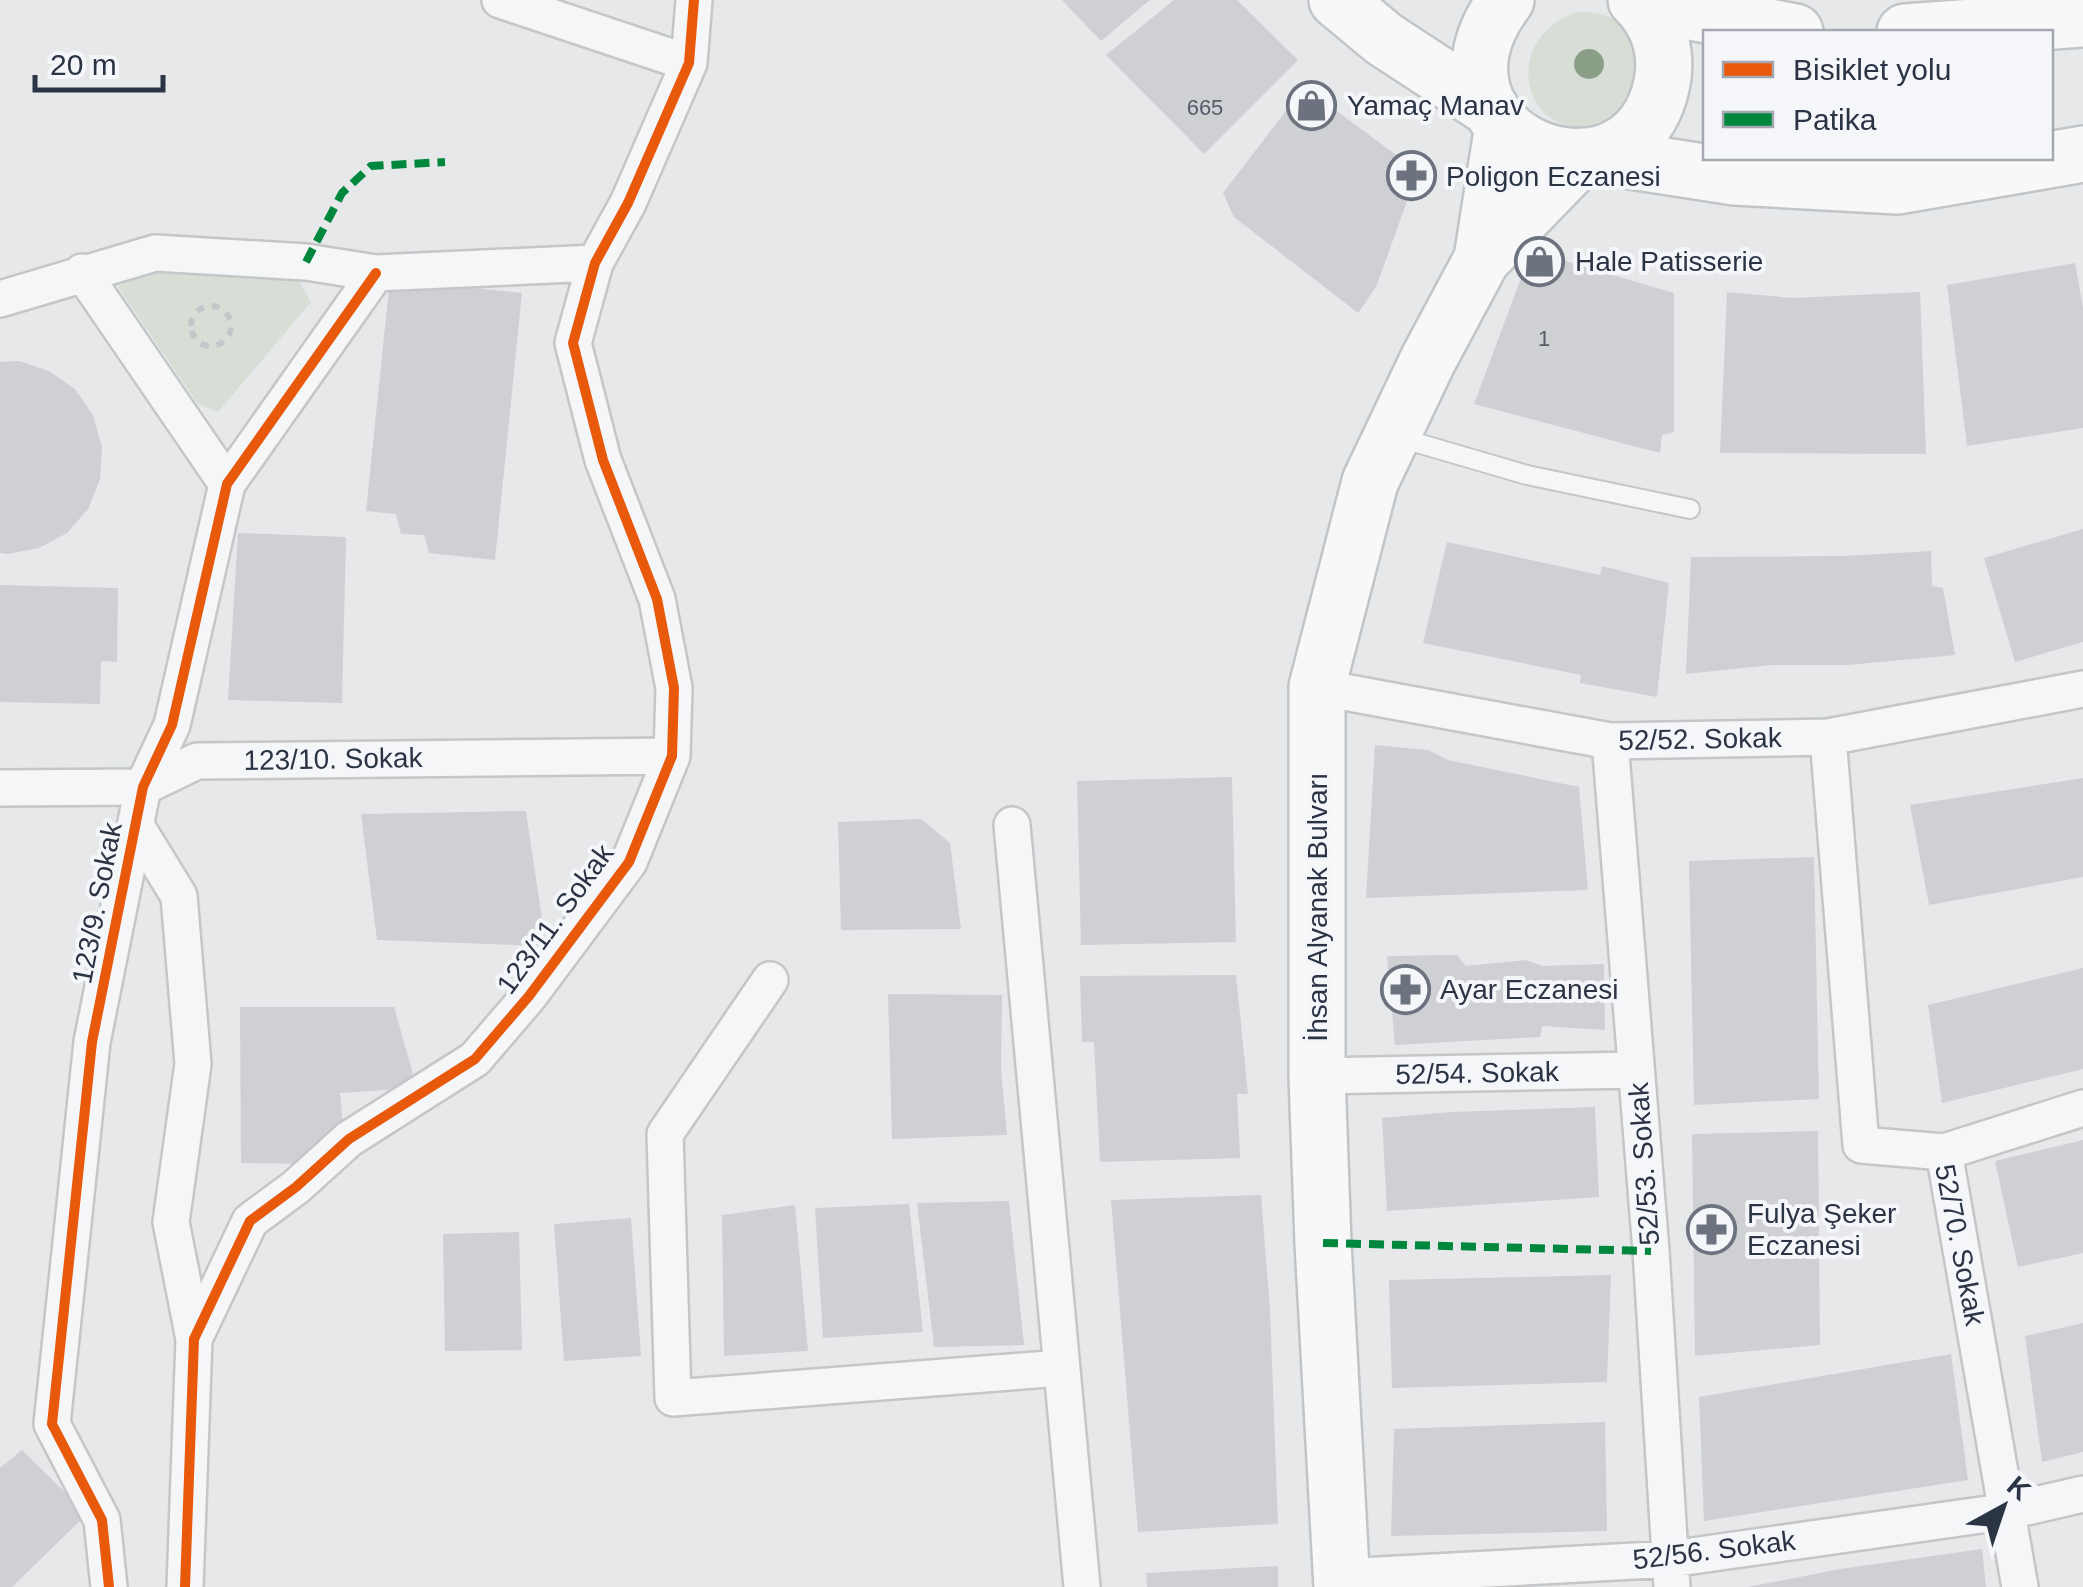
<svg xmlns="http://www.w3.org/2000/svg" width="2083" height="1587" viewBox="0 0 2083 1587" font-family="Helvetica,sans-serif">
<rect width="100%" height="100%" fill="#e6e8ea"/>
<!-- green -->
<path fill="#d6ded6" d="M1577 12C1623 12 1630 30 1645 69L1621 117C1610 121 1596 128 1584 128 1519 128 1504 37 1577 12Z
M143 270 299 281 311 302 218 412 198 404 118 287Z"/>
<!-- building -->
<path fill="#ced0d3" d="M1062 0H1150L1101 41Z
M1174 0H1237L1298 60 1204 154 1106 55Z
M1304 87 1418 171 1376 287 1358 313 1234 217 1223 193Z
M1531 251 1674 293V432L1662 435 1660 453 1474 404Z
M2075 263 2083 308V428L1967 446 1947 285Z
M390 279 522 293 495 560 429 553 424 535 401 534 396 514 366 511Z
M1727 292 1793 298 1920 292 1926 454 1720 453Z
M19 361 49 371 75 389 93 415 102 447 100 479 88 509 67 533 39 548 7 554 0 553V362Z
M2083 529V642L2015 662 1984 558Z
M238 533 346 537 342 703 228 700Z
M1447 542 1600 575 1602 566 1669 583 1657 697 1580 683 1581 675 1423 643Z
M1931 551 1932 586 1943 588 1955 655 1848 665H1771L1686 674 1691 557 1843 556Z
M0 585 118 588 117 662 101 661 100 704 0 702Z
M1375 745 1428 750 1448 760 1579 787 1588 890 1366 898Z
M1232 777 1236 942 1081 945 1077 781Z
M2083 778V877L1929 905 1910 805Z
M526 811 546 946 377 940 361 814Z
M921 819 950 843 961 929 841 930 838 822Z
M1814 857 1819 1099 1694 1105 1689 861Z
M1457 955 1466 966 1526 960 1543 966 1604 964 1605 1030 1542 1026 1540 1037 1395 1045 1387 956Z
M2083 968V1069L1942 1103 1928 1005Z
M1236 975 1248 1094H1237L1240 1158 1100 1162 1094 1042H1082L1080 976Z
M888 994 1002 995 1001 1069 1007 1135 892 1139Z
M240 1007H394L417 1088 340 1093 343 1123 312 1164 241 1163Z
M1595 1107 1599 1197 1387 1211 1382 1118 1451 1112Z
M1818 1131 1820 1345 1695 1356 1692 1134Z
M2083 1140V1253L2018 1267 1995 1161Z
M1261 1195 1270 1310 1278 1524 1138 1532 1111 1200Z
M1009 1201 1024 1345 934 1347 917 1203Z
M909 1204 923 1332 823 1338 815 1208Z
M795 1205 808 1351 724 1356 722 1215Z
M631 1218 641 1356 564 1361 554 1224Z
M519 1232 522 1350 445 1351 443 1234Z
M1611 1275 1607 1382 1392 1388 1389 1280Z
M2083 1323V1452L2042 1462 2025 1336Z
M1951 1354 1968 1480 1704 1521 1699 1397Z
M1605 1422 1607 1531 1391 1536 1394 1429Z
M22 1450 87 1514 12 1587H0V1468Z
M1982 1549 1986 1587H1748L1840 1569Z
M1278 1566V1587H1147L1146 1573Z"/>
<g fill="none" stroke-linecap="round" stroke-linejoin="round">
<defs>
<path id="service" d="M1397 437 1527 475 1690 509"/>
<path id="minor" d="M500 0 689 63
M82 272 227 484
M0 299 155 253 306 262 376 273 595 263
M1317 687 1610 741 1828 737 2083 689
M1828 737 1861 1145 1944 1152 2020 1587
M1610 741 1651 1251 1672 1587
M0 788 143 787 197 761 672 756
M1012 825 1082 1587
M136 826 179 896 193 1064 171 1222 194 1339
M770 980 665 1134 673 1398 1061 1368
M1317 1076 1636 1070
M1944 1152 2083 1108
M1342 1577 1671 1559 2009 1511 2083 1494
M109 1587 102 1520 52 1424 92 1042 143 787 172 725 227 484 376 273
M185 1587 194 1339 250 1221 296 1187 349 1139 475 1059 529 996 629 862 672 756 674 688 657 599 603 460 573 343 595 263 628 203 689 63 694 0"/>
<path id="primary" d="M1337 0 1384 39 1491 109
M1506 0C1403 138 1633 227 1662 83 1668 53 1659 22 1636 0
M1639 2 1795 32
M1905 32 2083 19
M1593 155 1735 177 1898 186 2083 154
M1482 259 1503 125
M1342 1587 1323 1243 1317 1076V687L1370 482 1428 360 1482 259 1582 156"/>
</defs>
<!-- service casing -->
<use href="#service" stroke="#c4c6c8" stroke-width="22"/>
<!-- minor casing -->
<use href="#minor" stroke="#c4c6c8" stroke-width="40"/>
<!-- primary casing -->
<use href="#primary" stroke="#c2c5c8" stroke-width="60"/>
<!-- path -->
<path stroke="#c5c6ca" stroke-width="6" stroke-dasharray="8 8" stroke-linecap="butt" d="M191 326a20 20 0 1 1 40 0a20 20 0 1 1-40 0Z"/>
<!-- service -->
<use href="#service" stroke="#f5f6f7" stroke-width="18"/>
<!-- minor -->
<use href="#minor" stroke="#f5f6f7" stroke-width="35"/>
<!-- primary -->
<use href="#primary" stroke="#f8f8f8" stroke-width="55"/>
<!-- quiet -->
<path stroke="#00873e" stroke-width="8" stroke-dasharray="15 8" stroke-linecap="butt" d="M306 262 342 193 371 166 445 162
M1323 1243 1651 1251"/>
<defs>
<path id="cycleway" d="M109 1587 102 1520 52 1424 92 1042 143 787 172 725 227 484 376 273
M185 1587 194 1339 250 1221 296 1187 349 1139 475 1059 529 996 629 862 672 756 674 688 657 599 603 460 573 343 595 263 628 203 689 63 694 0"/>
</defs>
<!-- cycleway casing -->
<use href="#cycleway" stroke="#f4f6f9" stroke-width="16"/>
<!-- cycleway -->
<use href="#cycleway" stroke="#e8590c" stroke-width="10"/>
</g>
<!-- trees -->
<circle fill="#8a9e88" cx="1589" cy="64" r="15"/>
<!-- icons -->
<defs>
<symbol id="shop-ring" viewBox="-11 -11 22 22"><circle r="9.5" fill="#f4f6f9" stroke="#6c737f" stroke-width="1.5"/><path d="M-5-2.5h2.3a2.7 3.5 0 0 1 5.4 0H5L5.5 6h-11ZM-1.5-2.5h3a1.5 2.3 0 0 0-3 0Z" fill="#6c737f"/></symbol>
<symbol id="pharmacy-ring" viewBox="-11 -11 22 22"><circle r="9.5" fill="#f4f6f9" stroke="#6c737f" stroke-width="1.5"/><path d="M-2-6h4v4h4v4h-4v4h-4v-4h-4v-4h4Z" fill="#6c737f"/></symbol>
</defs>
<g fill-rule="evenodd">
<use href="#shop-ring" x="1284" y="78" width="55" height="55"/>
<use href="#pharmacy-ring" x="1384" y="148" width="55" height="55"/>
<use href="#shop-ring" x="1512" y="234" width="55" height="55"/>
<use href="#pharmacy-ring" x="1378" y="962" width="55" height="55"/>
<use href="#pharmacy-ring" x="1684" y="1202" width="55" height="55"/>
</g>
<g text-anchor="middle" dominant-baseline="central" stroke-width="8" stroke-linejoin="round" paint-order="stroke">
<!-- number labels -->
<g font-size="22" fill="#545c69">
<text x="1205" y="107">665</text>
<text x="1544" y="338">1</text>
</g>
<!-- poi labels -->
<g font-size="28" fill="#2b3445" stroke="#f4f6f9" text-anchor="start">
<text x="1347" y="105">Yamaç Manav</text>
<text x="1446" y="176">Poligon Eczanesi</text>
<text x="1575" y="261">Hale Patisserie</text>
<text x="1440" y="989">Ayar Eczanesi</text>
<text x="1747" y="1213">Fulya Şeker<tspan x="1747" dy="32">Eczanesi</tspan></text>
</g>
<!-- street labels -->
<g font-size="28" fill="#2b3445" stroke="#f4f6f9">
<text transform="translate(1700 739) rotate(-1)">52/52. Sokak</text>
<text transform="translate(333 759) rotate(-1)">123/10. Sokak</text>
<text transform="translate(97 903) rotate(-79)">123/9. Sokak</text>
<text transform="translate(1317 907) rotate(-90)">İhsan Alyanak Bulvarı</text>
<text transform="translate(555 919) rotate(-54)">123/11. Sokak</text>
<text transform="translate(1477 1073) rotate(-1)">52/54. Sokak</text>
<text transform="translate(1644 1164) rotate(-94)">52/53. Sokak</text>
<text transform="translate(1960 1245) rotate(79)">52/70. Sokak</text>
<text transform="translate(1714 1550) rotate(-7)">52/56. Sokak</text>
</g>
</g>
<!-- legend -->
<rect x="1703" y="30" width="350" height="130" fill="#f4f6f9" stroke="#a4a8b1" stroke-width="2.5"/>
<rect x="1723" y="62" width="50" height="15" fill="#e8590c" stroke="#a4a8b1" stroke-width="2.5"/>
<text x="1793" y="80" font-size="30" fill="#2b3445">Bisiklet yolu</text>
<rect x="1723" y="112" width="50" height="15" fill="#00873e" stroke="#a4a8b1" stroke-width="2.5"/>
<text x="1793" y="130" font-size="30" fill="#2b3445">Patika</text>
<!-- north arrow -->
<g transform="translate(2003 1507) rotate(40)" stroke="#f4f6f9" stroke-width="8" paint-order="stroke">
<path d="M0-8L18 38L0 25L-18 38Z" fill="#2b3445"/>
<text y="-15" font-size="28" font-weight="bold" text-anchor="middle" fill="#2b3445">K</text>
</g>
<!-- scale -->
<path d="M35 75v15h128v-15" fill="none" stroke="#2b3445" stroke-width="5"/>
<text x="50" y="75" font-size="30" fill="#2b3445" stroke="#f4f6f9" stroke-width="8" paint-order="stroke">20 m</text>
</svg>
